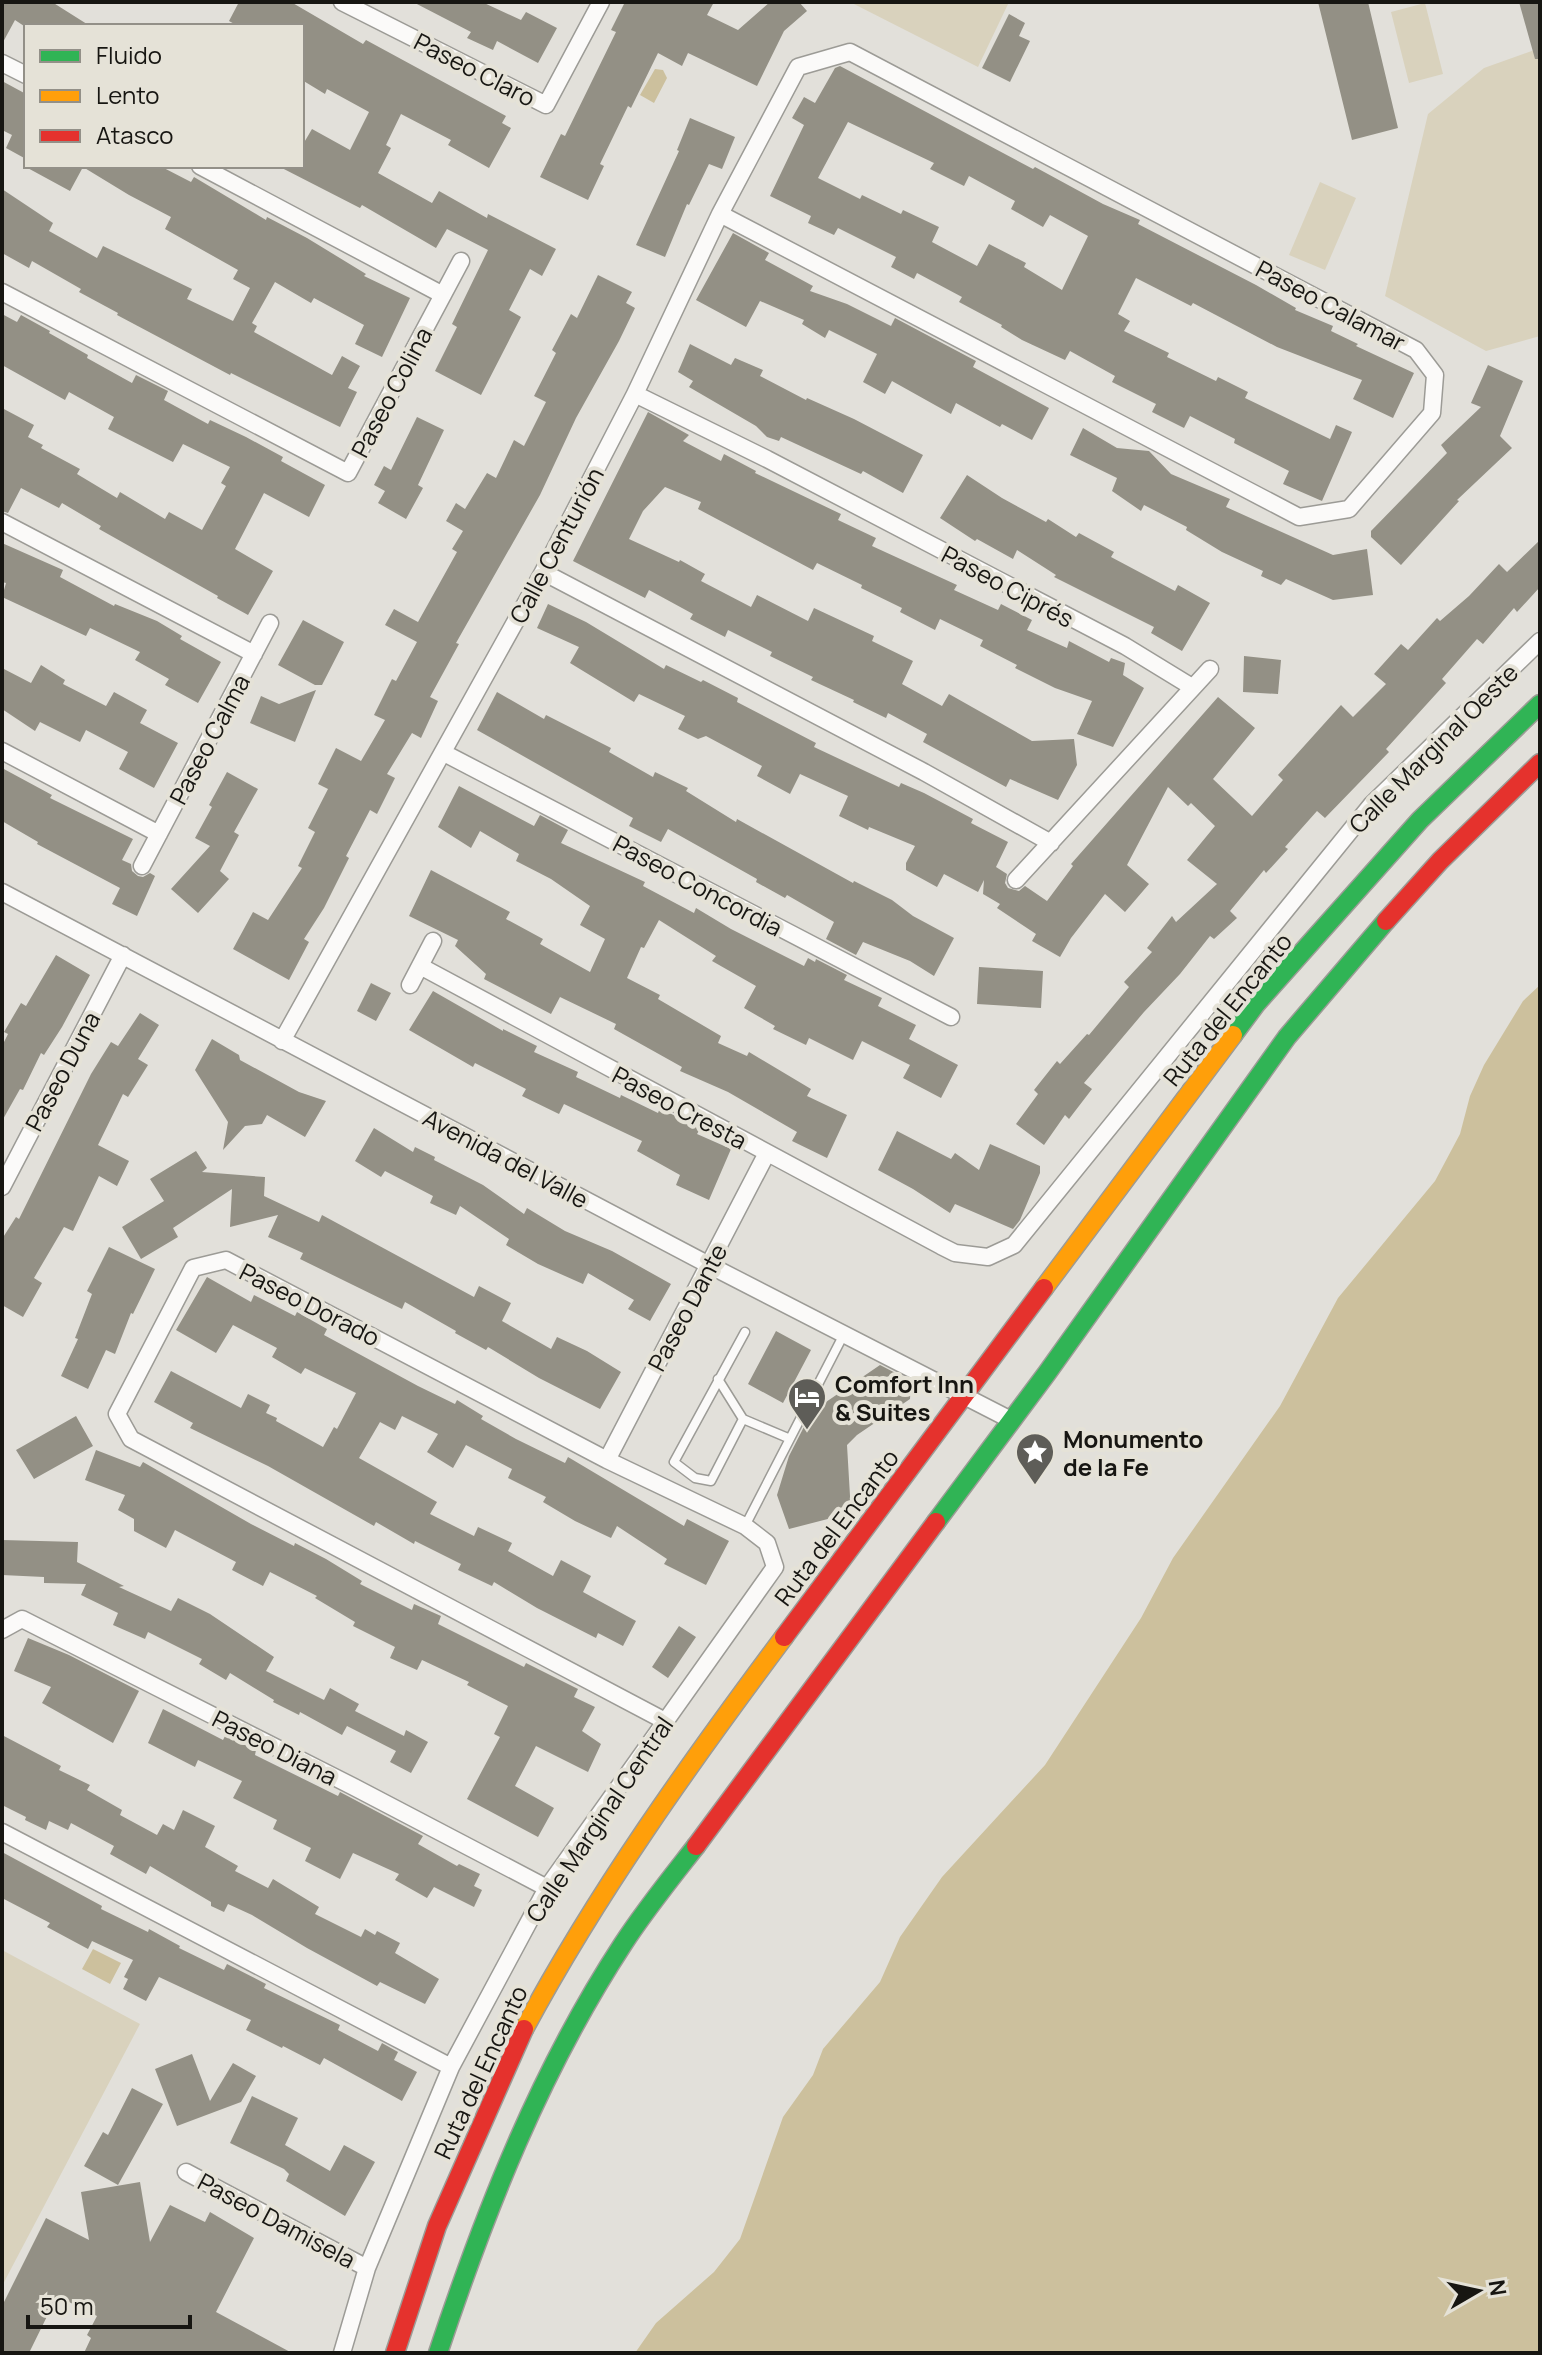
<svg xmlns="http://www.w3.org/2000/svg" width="1542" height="2355" viewBox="0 0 1542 2355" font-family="Manrope,sans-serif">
<rect width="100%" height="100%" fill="#e2e0da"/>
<!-- green -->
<path fill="#d9d2bd" d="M850 2H1009L978 67Z
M1425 3 1443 74 1409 83 1391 12Z
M1540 48V336L1486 351 1385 296 1428 114 1484 68Z
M1320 182 1356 198 1325 270 1289 255Z
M2 1950 140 2024 2 2286Z"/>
<!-- water -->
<path fill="#ccc09d" d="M655 69 663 70 667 78 654 103 640 95Z
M1540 985V2353H635L656 2323 714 2272 740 2239 783 2117 813 2075 823 2049 880 1982 900 1937 942 1877 1045 1765 1141 1618 1173 1558 1280 1406 1338 1298 1435 1181 1460 1134 1470 1096 1484 1065 1523 1001Z
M93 1949 121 1963 110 1984 82 1969Z"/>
<!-- building -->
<path fill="#939085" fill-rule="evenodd" d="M2 2H52L90 26H24L15 20 2 44Z
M239 2H291L363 44 366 40 506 116 502 123 511 128 489 168 448 145 451 140 401 114 386 145 391 148 378 173 432 203 439 191 487 218 488 214 556 249 542 276 530 269 509 310 521 317 481 395 435 371 457 327 452 324 488 250 447 229 436 248 362 205 360 208 278 166H302V146L312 129 350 150 369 112 327 89 325 94 302 80V26H238L229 21Z
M413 2H482L521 20 526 12 557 28 538 63 497 41 493 50 467 38 471 32Z
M625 2H714L707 15 738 30 770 2H799L807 11 784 31 757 86 688 53 682 66 658 53 631 108 628 106 600 164 604 166 588 200 540 177 561 134 565 136 616 32 611 30Z
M1318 2H1368L1398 128 1352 140Z
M1519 2H1540V59H1535Z
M1009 14 1025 23 1019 36 1030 41 1010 82 982 68Z
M840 66 1033 169 1035 167 1103 204 1140 220 1138 224 1256 285 1296 308 1295 310 1333 326 1331 331 1358 344 1356 346 1414 373 1393 418 1353 399 1362 380 1277 347 1193 303 1191 306 1136 278 1118 314 1130 321 1124 331 1169 353 1167 357 1216 381 1218 377 1248 392 1245 398 1330 439 1336 425 1352 432 1322 501 1283 484 1289 471 1234 443 1235 439 1190 416 1184 428 1152 412 1156 404 1112 382 1115 376 1070 351 1065 360 1022 340 1001 327 1002 325 959 302 962 297 917 273 914 279 891 267 896 257 838 228 834 235 808 223 811 216 770 196 804 125 792 118 804 97 815 103 835 68ZM848 122 934 163 930 169 964 186 969 176 1015 201 1011 209 1043 227 1050 215 1088 236 1062 290 1024 267 1026 263 989 244 977 266 932 242 939 227 903 210 901 214 862 195 860 199 818 178Z
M2 81 26 94V159L6 148 12 135 2 130Z
M690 118 735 137 722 169 709 164 689 205 687 204 665 257 636 245 679 151 677 150Z
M24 166H160L191 182 194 177 266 220 267 217 307 238 366 274 364 276 410 298 382 357 355 344 364 325 314 298 311 303 275 282 252 323 257 326 254 332 332 375 342 356 360 366 348 388 357 392 340 427 231 373 230 375 117 315 118 313 79 292 81 289 32 261 29 268 2 253V189L53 223 49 231 97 258 103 246 192 289 187 299 233 321 250 288 233 279 238 270 165 229 171 217 129 195 83 167 70 191Z
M733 233 769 253 765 260 813 286 810 291 847 304 891 326 895 318 976 361 973 367 1049 408 1032 440 1002 424 1000 427 956 403 951 414 892 381 885 394 863 382 877 354 829 330 825 338 802 324 804 320 760 301 746 327 696 300Z
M598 275 632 292 626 303 635 308 619 341 576 418 540 495 456 643 459 644 430 697 438 701 421 738 412 733 387 774 395 778 377 814 370 810 346 856 349 858 324 908 304 939 309 942 289 980 233 949 253 912 268 920 302 868 298 866 315 832 308 828 328 789 318 784 336 748 361 761 385 720 374 715 392 679 396 681 417 642 385 625 394 609 418 622 457 552 452 549 463 531 446 521 456 503 465 509 487 473 496 478 514 440 524 446 546 402 534 396 556 353 552 350 571 314 577 318Z
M2 314 17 322 21 315 50 331 49 333 88 355 87 358 132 383 136 375 168 391 164 400 208 424 210 420 246 437 283 457 281 461 325 485 309 517 264 493 235 549 273 571 248 615 217 598 218 596 99 529 101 526 62 503 59 508 21 488 8 513 2 511V408L34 425 28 437 43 445 41 448 80 469 77 474 117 498 120 492 165 519 169 512 202 530 226 486 221 483 230 467 183 444 173 462 108 429 114 417 69 392 65 400 2 365Z
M690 344 731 365 735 358 763 370 760 376 806 400 807 398 854 419 923 455 903 493 863 471 861 474 781 437 779 441 767 437 756 426 689 387 693 381 678 372Z
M1488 365 1523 381 1500 436 1512 448 1457 500 1459 501 1401 565 1371 537V531L1447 453 1441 445 1481 407 1471 403Z
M648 412 689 435 683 441 721 461 724 454 756 471 755 473 841 514 838 520 876 538 872 546 957 585 954 590 998 610 1001 604 1032 620 1027 630 1067 648 1069 641 1109 662 1111 658 1125 663 1123 675 1144 688 1113 747 1077 734 1092 701 1055 688 1015 668 1017 665 980 646 983 640 940 619 935 630 900 612 902 608 861 588 862 585 817 563 813 570 698 509 701 502 665 487 643 511 629 539 679 562 680 560 705 574 701 581 751 607 757 595 808 621 814 608 874 636 872 641 913 661 902 684 942 706 949 694 1032 741 1074 739 1077 765 1058 800 1010 779 1006 787 923 742 927 734 888 713 886 718 853 702 854 700 811 680 813 677 770 656 772 652 728 630 725 637 690 619 693 614 649 590 645 598 573 561Z
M417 417 444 430 418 485 423 488 406 519 378 503 385 491 374 485 384 466 391 470Z
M1083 428 1117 448 1149 451 1171 474 1230 499 1226 507 1333 555 1367 549 1373 595 1333 600 1286 579 1281 585 1261 576 1263 571 1222 552 1186 530 1187 527 1144 505 1141 511 1112 491 1117 478 1070 455Z
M967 475 1002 498 1046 522 1048 519 1076 537 1079 533 1114 552 1111 557 1175 591 1178 585 1210 603 1182 651 1151 633 1154 627 1054 577 1056 575 1017 550 1013 559 977 539 975 541 940 518Z
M1540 540V587L1517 612 1514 608 1483 644 1477 639 1442 679 1446 683 1386 749 1389 752 1325 818 1317 811 1285 847 1288 849 1266 873 1264 870 1230 911 1237 918 1214 939 1210 936 1180 974 1144 1012 1084 1083 1092 1089 1069 1119 1065 1115 1044 1145 1016 1124 1038 1094 1034 1090 1057 1061 1060 1064 1087 1034 1089 1035 1129 987 1124 982 1152 952 1147 948 1172 916 1176 922 1217 884 1187 860 1215 826 1191 803 1188 806 1168 787 1127 865 1149 884 1125 912 1105 894 1071 938 1060 957 1032 941 1036 934 997 908 1000 904 983 894 984 880 978 892 944 874 937 887 906 870V863L915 846 869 827 868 830 839 816 848 796 800 774 790 794 757 776 762 766 706 736 698 739 678 729 685 716 639 694 634 702 570 663 579 647 537 628 548 604 586 622 664 669 666 665 701 682 703 680 738 698 737 702 816 743 814 747 899 787 901 783 924 793 973 819 971 823 1008 842 996 867 1007 874 1005 883 1008 888 1019 891 1025 886 1047 901 1073 866 1071 864 1218 697 1255 728 1213 779 1252 816 1283 780 1278 775 1341 705 1353 717 1386 684 1374 674 1401 644 1408 650 1437 618 1440 621 1469 596 1499 564 1507 572Z
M2 543 63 570 60 577 114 606 115 604 157 621 182 636 180 639 221 662 198 703 165 685 169 679 135 660 140 652 90 628 86 636 2 597 6 583 2 582Z
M303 620 344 642 322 685H315L278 665Z
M1244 656 1281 660 1278 694 1243 692Z
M41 665 65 680 63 684 106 706 114 692 147 710 140 723 178 743 154 788 119 769 128 752 86 730 80 742 40 722 35 731 2 709V668L31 683Z
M316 690 295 742 250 723 261 696 279 704Z
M497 692 544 719 546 715 611 748 609 752 653 777 655 772 688 788 686 791 736 822 737 819 853 883 854 881 892 900 913 916 954 938 934 976 910 961 863 942 856 955 826 939 834 922 787 895 785 898 756 882 757 879 668 829 661 842 629 826 633 818 477 730Z
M2 768 52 795 50 798 133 839 122 860 131 864 132 871 138 876 143 877 150 873 155 876 137 916 112 904 120 888 37 844 38 842 2 821Z
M227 772 258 789 234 832 239 835 220 871 229 879 198 913 171 889 210 846 195 838 212 807 209 805Z
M459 786 534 826 540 815 568 830 561 843 645 882 643 886 694 913 696 908 731 929 804 966 808 958 815 962 816 959 847 975 844 980 882 998 878 1006 916 1025 909 1039 958 1065 941 1098 903 1078 910 1065 862 1041 853 1060 809 1038 806 1045 773 1029 775 1026 744 1008 756 986 712 961 716 956 659 920 644 948 641 947 627 978 660 995 658 999 721 1036 718 1043 747 1056 749 1052 811 1089 807 1096 847 1115 827 1158 792 1141 797 1132 728 1092 680 1071 682 1067 614 1029 616 1024 560 997 551 1014 484 979 486 974 455 946 458 940 409 916 431 870 510 912 506 919 543 939 540 944 590 972 605 939 580 925 590 906 551 879 516 861 519 854 480 831 471 848 438 827Z
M56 955 90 975 62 1027 44 1055 41 1053 23 1090 20 1089 2 1121V1046L8 1034 4 1032 21 1003 26 1006Z
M979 967 1043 971 1041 1008 977 1004Z
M371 983 391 993 376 1021 357 1011Z
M433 991 503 1031V1029L537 1046 534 1052 578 1072 576 1077 620 1098 621 1095 658 1113 660 1108 700 1129 697 1134 731 1149 709 1200 676 1185 680 1175 637 1151 642 1141 564 1104 559 1114 522 1096 526 1089 475 1063 473 1067 409 1030Z
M140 1013 159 1025 138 1059 148 1065 128 1097 123 1094 98 1145 129 1161 117 1186 99 1176 73 1231 64 1227 34 1278 42 1283 23 1317 2 1305V1239L16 1217 19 1219 91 1074 111 1042 118 1046Z
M212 1039 239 1055 240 1060 299 1092 326 1101 305 1137 267 1115 262 1124 245 1126 223 1150 228 1122 195 1070Z
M374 1128 413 1152 415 1147 435 1157 434 1160 483 1185 524 1214 527 1208 565 1231 612 1251 671 1284 650 1321 628 1309 634 1300 588 1273 583 1284 538 1264 506 1245 509 1239 460 1206 456 1215 430 1203 433 1196 385 1171 381 1177 355 1161Z
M897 1131 951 1159 955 1153 979 1170 990 1144 1040 1166V1173L1020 1220 1013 1229 955 1204 950 1213 913 1189 878 1170Z
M196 1151 207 1168 202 1172 265 1177 264 1196 319 1222 322 1215 474 1297 479 1286 511 1303 502 1321 551 1349 557 1337 587 1351 621 1372 600 1409 539 1378 488 1347 486 1350 455 1333 456 1331 405 1302 402 1309 300 1259 303 1253 268 1237 278 1215 230 1227 232 1189 173 1228 178 1237 141 1259 122 1227 164 1201 150 1179Z
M109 1247 155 1269 133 1314 131 1313 115 1354 106 1350 88 1389 61 1376 78 1339 75 1338 92 1294 87 1291Z
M207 1277 251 1302 254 1295 295 1316 297 1312 327 1329 324 1335 418 1386 455 1404 457 1400 483 1416 481 1419 516 1439 565 1463 568 1457 684 1526 687 1519 729 1541 706 1585 664 1564 667 1559 617 1526 611 1538 575 1521 543 1502 546 1497 508 1478 512 1469 466 1445 453 1468 427 1452 438 1434 402 1416 395 1430 380 1422 359 1458 437 1502 430 1514 474 1536 478 1527 512 1543 508 1551 553 1576 561 1560 591 1576 583 1592 636 1621 623 1646 598 1633 596 1638 537 1608 494 1582 492 1586 458 1570 461 1564 415 1541 414 1544 376 1522 374 1526 268 1466 190 1428 193 1423 154 1402 171 1371 241 1408 248 1394 270 1405 266 1413 277 1418 276 1421 323 1447 334 1427 337 1429 356 1393 305 1368 301 1374 272 1357 277 1348 233 1325 216 1353 176 1330Z
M776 1331 811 1350 783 1403 748 1384Z
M880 1365 911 1381 910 1399 857 1435 847 1445 851 1513 789 1529 777 1495 789 1456 808 1419 826 1402Z
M76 1416 93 1446 34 1479 16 1450Z
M96 1450 140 1467 143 1462 251 1524 294 1546 295 1543 326 1559 362 1581 360 1584 412 1610 414 1604 441 1616 438 1624 524 1667 526 1663 578 1689 574 1697 595 1707 582 1731 601 1744 588 1772 536 1746 515 1786 554 1808 538 1837 467 1799 500 1737 494 1734 508 1706 467 1685 469 1682 422 1660 417 1670 390 1658 395 1647 353 1626 355 1622 315 1598 317 1596 270 1572 263 1586 232 1570 236 1562 175 1530 166 1548 134 1531V1519L118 1510 125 1495 85 1480Z
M2 1540 78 1542 77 1562 124 1586 119 1587 171 1611 178 1598 210 1614 274 1657 266 1671 324 1700 330 1688 359 1704 355 1711 404 1736 406 1730 428 1742 411 1773 390 1762 396 1751 347 1726 342 1735 300 1712 299 1715 273 1702 274 1700 230 1673 226 1680 199 1664 202 1659 148 1632 145 1639 113 1625 118 1613 81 1595 86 1584 44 1583V1577L2 1575Z
M679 1626 696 1637 668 1678 652 1667Z
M28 1638 69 1655 139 1691 113 1743 42 1703 51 1687 14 1671Z
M163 1709 223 1740 226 1734 256 1750 255 1755 338 1796 340 1792 423 1836 418 1844 457 1866 459 1864 480 1874 474 1886 482 1890 474 1907 434 1887 427 1898 395 1880 399 1874 353 1853 340 1879 305 1861 311 1848 273 1829 277 1820 233 1798 242 1781 198 1760 195 1767 148 1743Z
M2 1735 61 1766 59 1770 90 1785 87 1790 122 1810 120 1815 157 1835 163 1824 174 1830 183 1810 215 1826 205 1847 238 1866 235 1871 268 1888 273 1879 319 1907 315 1914 361 1937 365 1929 375 1935 377 1931 400 1943 395 1953 439 1979 425 2004 380 1982 377 1986 307 1948 252 1915 228 1904 224 1912 211 1906V1902L150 1866 146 1874 110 1854 114 1846 71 1823 68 1830 49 1821 46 1830 25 1820 26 1817 2 1805Z
M2 1852 102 1906 101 1909 148 1932 149 1929 180 1946 179 1948 224 1970 227 1964 266 1984 264 1988 340 2025 338 2030 378 2051 382 2043 398 2052 394 2060 417 2072 402 2101 324 2058 320 2065 283 2046 282 2048 246 2030 251 2020 159 1977 146 2001 123 1989 128 1979 124 1977 133 1960 92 1941 88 1949 47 1927 50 1923 2 1898Z
M192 2054 210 2101 233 2063 256 2076 241 2102 177 2126 155 2069Z
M132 2088 163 2104 118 2185 84 2166 103 2132 108 2135Z
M252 2096 298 2118 285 2145 330 2171 344 2145 375 2162 345 2216 286 2181 289 2174 284 2169 230 2143Z
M140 2182 150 2242 170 2205 205 2222 210 2212 254 2238 216 2312 292 2353H84L91 2338 87 2335 97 2316 57 2296 29 2353H2V2306L46 2218 89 2240 81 2192Z"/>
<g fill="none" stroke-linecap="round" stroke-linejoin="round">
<defs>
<path id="lane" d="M718 1379 743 1419 788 1438
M743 1419 711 1481 695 1478 674 1462 745 1332
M745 1526 844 1334"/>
<path id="street" d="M342 2 546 105 601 2
M2 63 26 75
M200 166 443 295
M2 292 348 473 461 261
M635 394 767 459 1125 646 1192 687
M2 522 254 654
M543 572 924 772 1051 843
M2 751 159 834
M444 753 951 1017
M142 866 270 623
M1016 880 1210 669
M2 892 709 1265 1011 1420
M420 966 941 1246 955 1253 988 1257 1014 1245 1372 804 1540 641
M410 985 433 941
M282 1041 543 572 635 394 720 214 798 67 850 52 1416 350 1435 375 1432 413 1349 509 1299 517 720 214
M2 1187 123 955
M607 1460 767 1153
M2 1630 22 1619 354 1787 547 1888
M2 1832 451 2067
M186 2172 367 2268
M342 2353 367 2268 451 2067 547 1888 775 1567 767 1543 745 1526 607 1460 226 1260 193 1268 117 1414 131 1439 665 1721"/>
<path id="fast" d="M1233 1035 1256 1004 1420 820 1540 704
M936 1522 1047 1373 1287 1037 1386 921
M438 2353C486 2209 540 2071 623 1944 645 1910 671 1878 696 1846"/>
<path id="slow" d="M1044 1288 1233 1035
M524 2029C598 1891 690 1763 784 1637"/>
<path id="jam" d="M1386 921 1440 861 1540 763
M784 1637 1044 1288
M696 1846 936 1522
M395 2353 437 2226 524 2029"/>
</defs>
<!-- lane casing -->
<use href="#lane" stroke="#9c9b96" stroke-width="11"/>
<!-- street casing -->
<use href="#street" stroke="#9c9b96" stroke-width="19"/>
<!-- fast casing -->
<use href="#fast" stroke="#9c9b96" stroke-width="21"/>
<!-- slow casing -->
<use href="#slow" stroke="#9c9b96" stroke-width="21"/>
<!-- jam casing -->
<use href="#jam" stroke="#9c9b96" stroke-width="21"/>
<!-- lane -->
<use href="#lane" stroke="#fbfaf9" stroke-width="8"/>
<!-- street -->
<use href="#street" stroke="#fbfaf9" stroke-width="16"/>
<!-- fast -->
<use href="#fast" stroke="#30b455" stroke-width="18"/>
<!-- slow -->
<use href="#slow" stroke="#ff9f0a" stroke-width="18"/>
<!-- jam -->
<use href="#jam" stroke="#e5322d" stroke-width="18"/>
</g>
<!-- icons -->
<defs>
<symbol id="hotel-pin" viewBox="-11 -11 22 30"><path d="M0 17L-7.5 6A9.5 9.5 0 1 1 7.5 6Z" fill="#5e5d58" stroke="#e5e2d7"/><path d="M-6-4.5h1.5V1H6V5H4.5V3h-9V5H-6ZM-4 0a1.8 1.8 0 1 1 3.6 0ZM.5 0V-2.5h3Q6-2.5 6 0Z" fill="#fff"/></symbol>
<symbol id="sight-pin" viewBox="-11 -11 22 30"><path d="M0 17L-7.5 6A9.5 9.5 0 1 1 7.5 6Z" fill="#5e5d58" stroke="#e5e2d7"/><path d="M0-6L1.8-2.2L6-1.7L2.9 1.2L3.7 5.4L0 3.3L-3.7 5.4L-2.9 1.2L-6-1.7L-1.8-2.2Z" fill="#fff"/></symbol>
</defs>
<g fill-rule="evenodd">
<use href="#hotel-pin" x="785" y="1375" width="44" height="60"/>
<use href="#sight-pin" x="1013" y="1430" width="44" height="60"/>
</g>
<g text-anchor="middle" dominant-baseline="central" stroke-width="8" stroke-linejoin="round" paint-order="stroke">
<!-- street labels -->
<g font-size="24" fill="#171612" stroke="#e5e2d7">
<text transform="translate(475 69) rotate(27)">Paseo Claro</text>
<text transform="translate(1331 305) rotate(28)">Paseo Calamar</text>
<text transform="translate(391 392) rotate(-62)">Paseo Colina</text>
<text transform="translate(556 545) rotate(-62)">Calle Centurión</text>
<text transform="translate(1008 586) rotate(28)">Paseo Ciprés</text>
<text transform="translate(209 739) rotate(-62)">Paseo Calma</text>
<text transform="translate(1433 748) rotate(-45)">Calle Marginal Oeste</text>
<text transform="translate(698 885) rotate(28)">Paseo Concordia</text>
<text transform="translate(1227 1009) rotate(-51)">Ruta del Encanto</text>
<text transform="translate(62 1071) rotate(-62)">Paseo Duna</text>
<text transform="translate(680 1107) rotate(28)">Paseo Cresta</text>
<text transform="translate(506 1158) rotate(28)">Avenida del Valle</text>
<text transform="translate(310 1304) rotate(27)">Paseo Dorado</text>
<text transform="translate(687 1307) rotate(-62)">Paseo Dante</text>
<text transform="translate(836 1527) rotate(-53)">Ruta del Encanto</text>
<text transform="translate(275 1747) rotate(27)">Paseo Diana</text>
<text transform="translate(599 1819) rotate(-56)">Calle Marginal Central</text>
<text transform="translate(480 2072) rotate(-65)">Ruta del Encanto</text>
<text transform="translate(277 2220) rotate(28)">Paseo Damisela</text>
</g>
<!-- poi labels -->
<g font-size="24" font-weight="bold" fill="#171612" stroke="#e5e2d7" text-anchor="start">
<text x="835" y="1383">Comfort Inn<tspan x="835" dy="28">&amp; Suites</tspan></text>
<text x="1063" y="1438">Monumento<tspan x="1063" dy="28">de la Fe</tspan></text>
</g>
</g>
<!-- border -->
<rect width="1542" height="2355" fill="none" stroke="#171612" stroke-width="8"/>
<!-- legend -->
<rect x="24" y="24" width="280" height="144" fill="#e5e2d7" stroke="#939088" stroke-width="2"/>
<rect x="40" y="50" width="40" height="12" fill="#30b455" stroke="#939088" stroke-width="2"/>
<text x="96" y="64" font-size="24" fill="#171612">Fluido</text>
<rect x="40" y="90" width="40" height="12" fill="#ff9f0a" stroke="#939088" stroke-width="2"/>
<text x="96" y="104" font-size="24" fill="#171612">Lento</text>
<rect x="40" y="130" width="40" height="12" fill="#e5322d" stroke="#939088" stroke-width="2"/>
<text x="96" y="144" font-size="24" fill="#171612">Atasco</text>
<!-- north arrow -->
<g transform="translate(1478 2291) rotate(81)" stroke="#e5e2d7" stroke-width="6" paint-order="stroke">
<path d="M0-6L14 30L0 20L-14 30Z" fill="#171612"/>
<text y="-12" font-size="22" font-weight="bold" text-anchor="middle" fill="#171612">N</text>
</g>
<!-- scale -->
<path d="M28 2315v12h162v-12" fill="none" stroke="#171612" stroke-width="4"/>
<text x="40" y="2315" font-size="24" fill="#171612" stroke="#e5e2d7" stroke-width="6" paint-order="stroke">50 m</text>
</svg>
